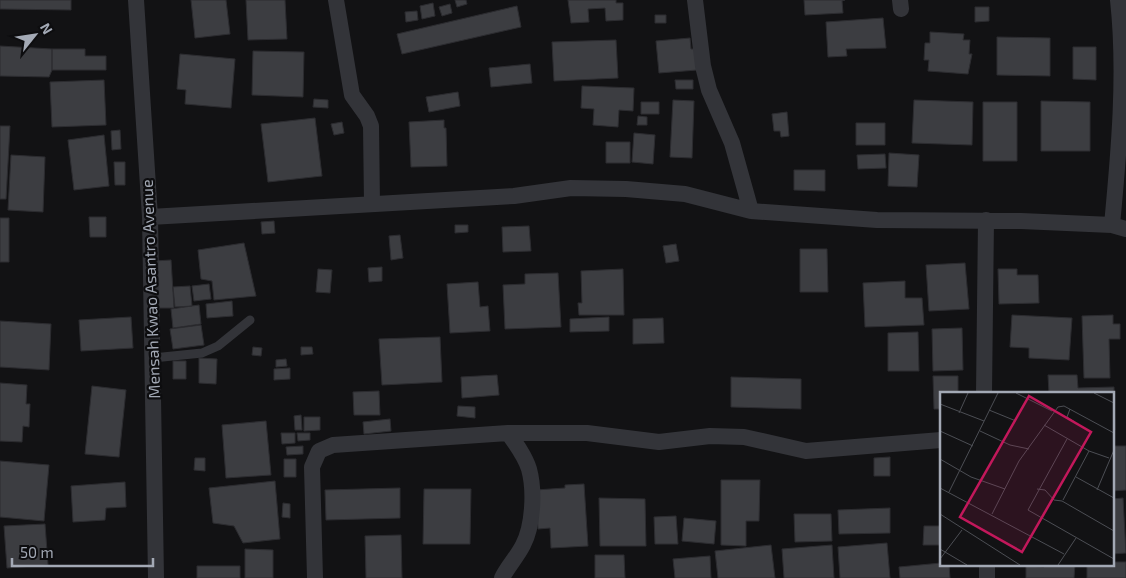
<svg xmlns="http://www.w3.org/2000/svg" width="1126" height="578" viewBox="0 0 1126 578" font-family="'Exo 2',sans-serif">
<rect width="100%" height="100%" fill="#121214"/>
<!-- building -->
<path fill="#3c3d41" stroke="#2c2c30" d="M0 0H71V10L0 9Z
M191 0H226L230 34 195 38Z
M246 0H285L287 39 248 40Z
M455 0H466L467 4 457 7Z
M568 0H616V3H623V20L606 21 605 8 588 9 589 22 571 23Z
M804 0H845L842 1 843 13 805 15Z
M433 3 435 16 422 19 420 6Z
M450 4 452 13 442 16 439 7Z
M517 6 521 27 402 54 397 34Z
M975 7H989V21L975 22Z
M417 11 418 20 406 22 405 12Z
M655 15H666V23H655Z
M883 18 886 48 846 49 847 56 828 57 826 22Z
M930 32 964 34 963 40H970L969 54H972L968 74 928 71 929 60H924L925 43H930Z
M997 37 1050 38V76L997 75Z
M690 38 691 49H695L697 70 659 73 656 41Z
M616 40 618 78 554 81 552 42Z
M0 46 52 49V70L49 77 0 76Z
M1073 47H1096V80L1073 79Z
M52 49H85V56H106V70H52Z
M253 51 304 52 303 97 252 95Z
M180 54 235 59 231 108 185 104 186 90 177 89Z
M530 64 532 83 491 87 489 68Z
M104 80 106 125 52 127 50 82Z
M675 80H693V89H676Z
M582 86 634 88 633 111 619 110 618 127 593 125 594 109 581 108Z
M458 92 460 106 429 112 426 97Z
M314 99 328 100V108L313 107Z
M673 100 694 101 692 158 670 157Z
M914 100 973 102 972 145 912 143Z
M1041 101 1090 102V151H1041Z
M641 102H659V114H641Z
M983 102H1017V161H983Z
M787 112 789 136 781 137 780 131H774L772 114Z
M638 116 647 117V125H637Z
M315 118 322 176 268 182 261 124Z
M444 120V128H446L447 166 411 167 409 122Z
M342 122 344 133 334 135 331 124Z
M856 123H885V145H856Z
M0 126H10L6 199H0Z
M120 130 121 149 112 150 111 131Z
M634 133 655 135 653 164 632 162Z
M104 135 109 186 74 190 68 140Z
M606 142H630V163H606Z
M889 153 919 155 917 187 888 186Z
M885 154 886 168 858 169 857 155Z
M11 155 45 157 43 212 8 210Z
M114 162H125V185H115Z
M794 170H825V191L794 190Z
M89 217H106V237H90Z
M0 218H9V262H0Z
M274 221 275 233 262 234 261 222Z
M455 225H468V232L455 233Z
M529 226 531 251 503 252 502 227Z
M400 235 403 258 391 260 389 236Z
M244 243 256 296 214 300 212 281 201 279 198 250Z
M676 244 679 261 666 263 663 246Z
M800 249H827L828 292H800Z
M171 260 174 308H157L154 261Z
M965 263 969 309 929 311 926 265Z
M382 267V281L369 282 368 268Z
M318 269 332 270 330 293 316 292Z
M623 269 624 315H579L578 303H582L581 271Z
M998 269H1017V275H1038L1039 303 999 304Z
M558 273 561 327 505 329 503 285 525 284V274Z
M905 281V298H922L924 325 865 327 863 283Z
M478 282 480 307 488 306 490 331 450 333 447 284Z
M209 284 211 299 194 301 192 286Z
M190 286 192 306 175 307 173 287Z
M232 301 233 316 207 318 206 304Z
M199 305 201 324 173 328 171 309Z
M1012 315 1072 318 1069 360 1029 358V348L1010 347Z
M1113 315V324H1120V339H1109L1110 378H1084L1082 316Z
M131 317 133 348 81 351 79 320Z
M609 317V331L570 332V319Z
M663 318 664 343 633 344V319Z
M0 321 51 324 49 370 0 367Z
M201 325 204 345 173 349 170 329Z
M962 328 963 370 933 371 932 329Z
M918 332 919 371H888V333Z
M440 337 442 382 382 385 379 339Z
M253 347 262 348 261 356 252 355Z
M301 347H312L313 354 301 355Z
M199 358 217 359 216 384 199 383Z
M286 359 287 366 276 367V360Z
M173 361H186V379H173Z
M290 368V379L274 380V369Z
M497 375 499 395 462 398 461 377Z
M1048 375H1077L1078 388 1114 387 1115 430H1112V393H1049Z
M933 376H958V393H941V409H934Z
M731 377 801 379V409L731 407Z
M0 383 27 385 26 404H30L29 427 23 426 22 442 0 441Z
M92 386 126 390 119 457 85 454Z
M379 391 380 415H354L353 392Z
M458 406 475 407V418L457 416Z
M301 415 302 430H295L294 416Z
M304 417H320V430L304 431Z
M390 419 391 431 364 434 363 422Z
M266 421 271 475 226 478 222 425Z
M281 433H295V443L282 444Z
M297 433H310V440L298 441Z
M303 446V454L287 455 286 447Z
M1112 446H1126V490L1112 491Z
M890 457V476H874V458Z
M195 458H205V471L194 470Z
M284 459H296V477H284Z
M0 461 49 465 44 521 0 517Z
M721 480H760L759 521H746V546L721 545Z
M275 481 280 539 243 543 234 526 213 523 209 488Z
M125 482 126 507 106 508 105 520 73 522 71 486Z
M584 484 588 546 551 548 550 528 538 529 536 490 565 488V485Z
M400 488V518L326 520 325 490Z
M424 489H471L470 544H423Z
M599 498 645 499 646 546H600Z
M1123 498 1126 553 1112 554V499Z
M283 503 290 504V518L282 517Z
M890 508V533L839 534 838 510Z
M794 514H831L832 541 795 542Z
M676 516 678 544H655L654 517Z
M684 518 716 521 714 544 682 541Z
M45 524 48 565 7 568 4 526Z
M924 526H941L940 545H923Z
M401 535 402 578H366L365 536Z
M887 543 890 578H840L838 547Z
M771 545 775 578H718L715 551Z
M832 545 834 578H784L782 549Z
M245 549 273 550V578H245Z
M595 555H624L625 578H595Z
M710 556 711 578H675L673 559Z
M1112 562H1126V578H1087V564H1112Z
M941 563 949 564 950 578H900L899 567Z
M1044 564H1075L1074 578H1026V566L1044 567Z
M197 566H240V578H197Z"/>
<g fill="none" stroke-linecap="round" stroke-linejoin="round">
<!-- service -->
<path stroke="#333439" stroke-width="9" d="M153 358 202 353 218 346 250 320"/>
<!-- minor -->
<path stroke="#333439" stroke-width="16" d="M136 0 150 217 156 578
M336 0 352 95 367 116 371 126 372 204
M695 0 703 66 709 90 732 143 751 211
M900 0 901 9
M150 217 514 196 571 188 626 189 685 194 751 211 877 220 1021 221 1112 225 1126 229
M1112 225C1119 151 1126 73 1118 0
M984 393 986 220
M987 564V578
M315 578 312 467 319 451 333 445 508 433H587L659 442 710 436 744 437 806 451 941 440
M502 578C508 566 517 557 523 545 533 526 535 491 529 469 525 456 516 444 508 433"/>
</g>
<g text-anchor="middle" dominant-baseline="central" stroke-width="4.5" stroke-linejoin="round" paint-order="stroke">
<!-- street labels -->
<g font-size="16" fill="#a3a9b5" stroke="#0d0d0f">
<text transform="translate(150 289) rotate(-92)">Mensah Kwao Asantro Avenue</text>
</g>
</g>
<!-- overview -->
<g transform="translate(940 392)">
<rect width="174" height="174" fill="#121214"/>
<path fill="none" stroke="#4c4e54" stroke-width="1" d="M76 1 112 19M154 1 174 11M0 12 44 29M130 17 127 25 135 30M49 18 76 29M19 21 28 1M104 33 149 59 169 66M0 39 33 54M40 39 70 53 89 57M127 47 88 118 174 167M0 67 31 85 65 97M136 85 174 106M0 96 124 162M97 97 105 98 114 108 122 109 174 139M157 98 174 58M9 100 58 1M123 108 149 59M0 122 80 173M52 122 79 69 118 15 124 14 174 41M0 157 27 173M0 167 22 138M118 173 136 146"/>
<path fill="#c2185b" fill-opacity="0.15" stroke="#c2185b" stroke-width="2.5" d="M89 4 151 40 82 160 20 125Z"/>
<rect width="174" height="174" fill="none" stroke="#a3a9b5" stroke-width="2.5"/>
</g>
<!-- north arrow -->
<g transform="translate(35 35) rotate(60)" stroke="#0d0d0f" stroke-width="4" paint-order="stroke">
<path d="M0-4L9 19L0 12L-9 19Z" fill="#a3a9b5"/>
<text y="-8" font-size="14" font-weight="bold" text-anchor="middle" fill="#a3a9b5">N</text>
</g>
<!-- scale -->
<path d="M12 558v8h141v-8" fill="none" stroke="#a3a9b5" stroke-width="2.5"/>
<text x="20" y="558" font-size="15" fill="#a3a9b5" stroke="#0d0d0f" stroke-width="4" paint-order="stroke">50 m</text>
</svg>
